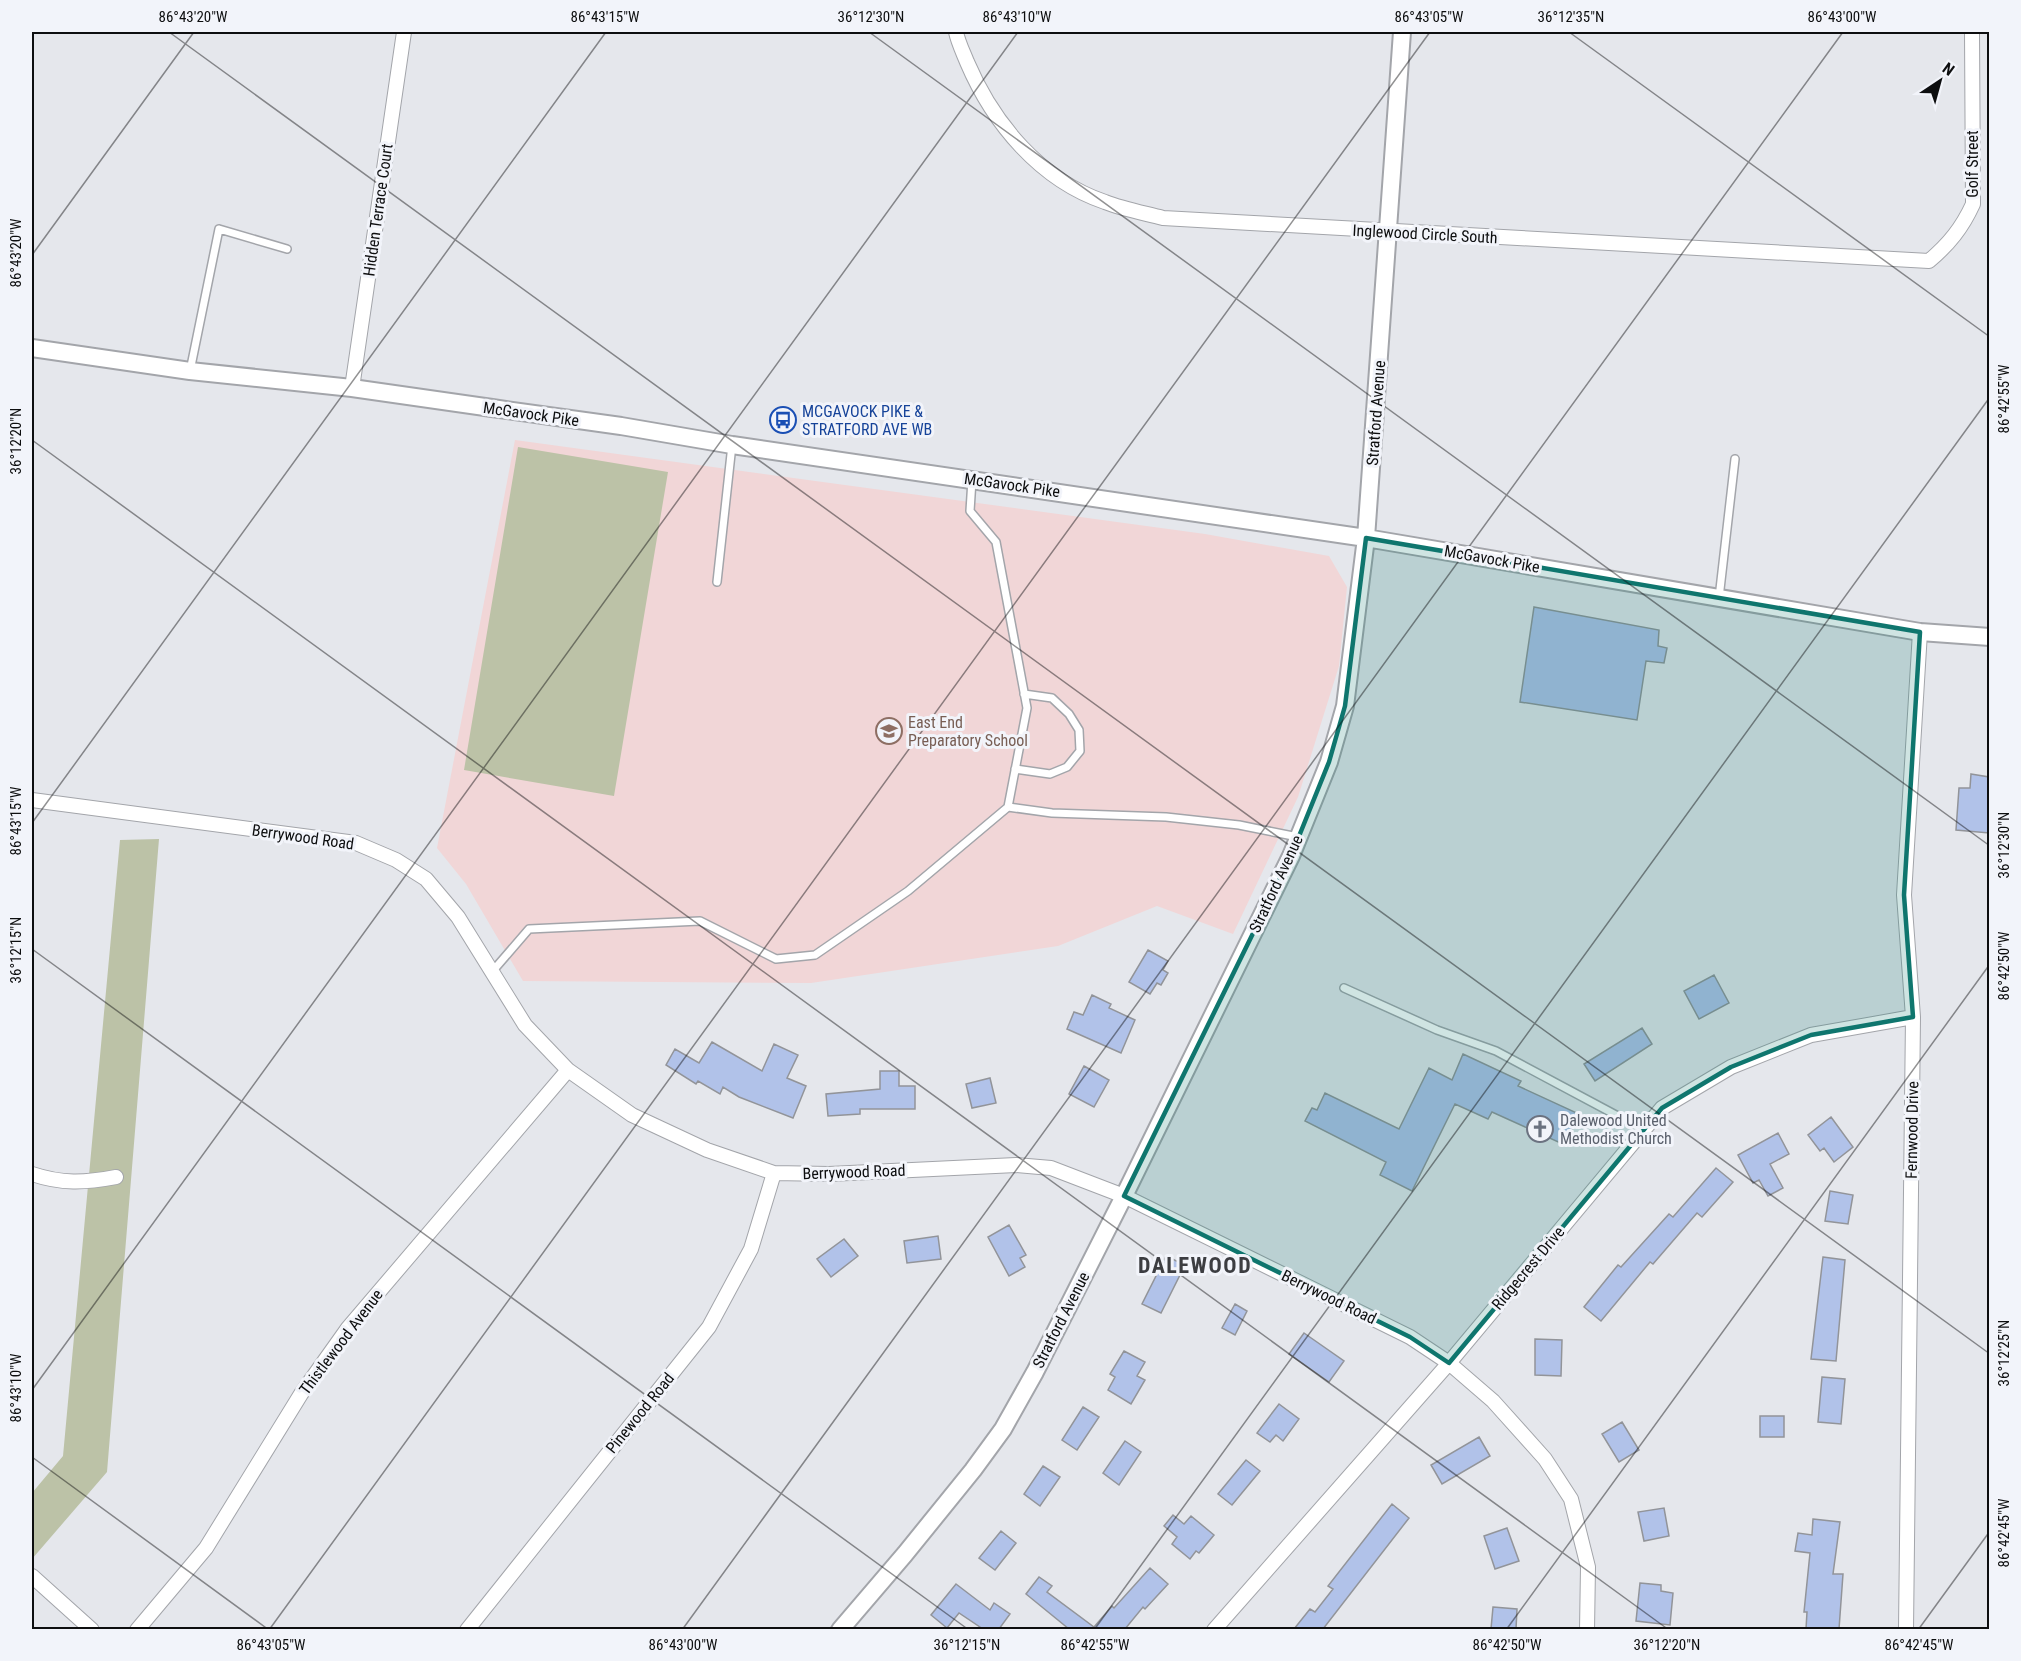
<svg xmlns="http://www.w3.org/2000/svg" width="2021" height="1661" viewBox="0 0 2021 1661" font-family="'Roboto Condensed',sans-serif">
<rect width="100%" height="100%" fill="#e5e7ec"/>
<!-- education -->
<path fill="#f1d6d7" d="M515 440 1205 534 1329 556 1347 587 1339 666 1298 797 1233 934 1157 906 1058 946 811 983 523 981 466 884 437 848Z"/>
<!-- green -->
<path fill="#bcc2a7" d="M518 447 668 472 614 796 464 770Z
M159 839 107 1472 32 1559V1493L63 1456 120 840Z"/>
<!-- building -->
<path fill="#b1c2e9" stroke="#929499" stroke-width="1.5" d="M1534 607 1659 630 1658 646 1667 648 1664 663 1646 661 1637 720 1520 702Z
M1971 774 1989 777V833L1956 830 1959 788H1970Z
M1148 950 1168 961 1163 970 1168 973 1161 985 1157 983 1150 994 1129 982Z
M1714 975 1729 1003 1699 1019 1684 991Z
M1092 995 1111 1004 1109 1008 1135 1020 1121 1053 1067 1029 1074 1012 1083 1015Z
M1642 1028 1652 1044 1595 1081 1584 1064Z
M712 1042 762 1071 774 1044 798 1055 787 1078 806 1086 793 1118 739 1097 723 1087 720 1094 698 1081 696 1084 666 1065 675 1049 699 1063Z
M1463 1054 1521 1081 1518 1086 1579 1114 1565 1145 1492 1112 1488 1119 1455 1104 1412 1191 1380 1175 1386 1162 1305 1121 1312 1108 1317 1110 1325 1093 1399 1129 1429 1068 1452 1080Z
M1084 1066 1109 1080 1094 1107 1069 1094Z
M880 1071H899V1086H915V1109H860V1114L828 1116 826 1094 880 1089Z
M990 1078 996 1103 972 1108 966 1084Z
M1831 1117 1853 1147 1834 1162 1824 1148 1820 1151 1808 1135Z
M1778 1133 1789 1154 1770 1164 1783 1188 1768 1196 1759 1180 1753 1183 1738 1155Z
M1716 1168 1733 1182 1702 1217 1697 1213 1653 1264 1650 1262 1601 1321 1584 1307 1618 1265 1621 1267 1669 1214 1673 1217Z
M1830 1191 1853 1195 1848 1224 1825 1221Z
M1009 1225 1026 1255 1020 1258 1025 1267 1009 1276 988 1237Z
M938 1236 941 1259 907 1263 904 1241Z
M844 1239 858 1256 831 1277 817 1259Z
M1166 1256 1185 1265 1161 1313 1142 1304Z
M1823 1257 1845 1260 1836 1361 1811 1359Z
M1235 1304 1247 1311 1235 1335 1222 1328Z
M1304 1333 1344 1361 1329 1382 1289 1354Z
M1535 1339 1562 1340 1561 1376 1535 1375Z
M1124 1351 1145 1362 1137 1376 1145 1380 1131 1404 1108 1390 1115 1377 1110 1374Z
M1822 1377 1845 1379 1841 1424 1818 1422Z
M1279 1404 1299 1419 1283 1441 1276 1435 1270 1442 1257 1433Z
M1083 1407 1099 1417 1077 1450 1062 1440Z
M1760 1416H1784V1437H1760Z
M1622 1422 1639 1450 1619 1462 1602 1434Z
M1479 1437 1490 1456 1442 1484 1431 1465Z
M1125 1441 1141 1452 1119 1485 1103 1473Z
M1246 1460 1260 1471 1232 1505 1218 1494Z
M1043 1466 1060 1477 1040 1506 1024 1494Z
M1392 1504 1409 1518 1323 1629H1294L1310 1609 1315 1612 1333 1589 1328 1586Z
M1664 1508 1669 1536 1644 1541 1638 1512Z
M1173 1515 1184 1524 1191 1516 1214 1535 1199 1553 1196 1551 1190 1559 1172 1544 1177 1537 1164 1526Z
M1813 1519 1840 1522 1833 1574H1843L1839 1629H1806L1807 1612H1804L1810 1553 1795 1551 1798 1533 1812 1535Z
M1507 1528 1519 1561 1495 1569 1484 1536Z
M1001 1531 1016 1543 995 1570 979 1558Z
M1150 1568 1168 1584 1145 1609 1143 1607 1125 1629H1069L1026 1594 1039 1577 1052 1586 1047 1592 1094 1627 1112 1606 1114 1608Z
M1640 1583 1661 1585V1591L1673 1593 1670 1625 1636 1621Z
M956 1584 990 1610 994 1603 1010 1614 999 1629H983L959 1613 947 1628 931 1615Z
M1493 1607 1517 1609 1516 1629H1491Z"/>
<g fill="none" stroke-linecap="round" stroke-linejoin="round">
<defs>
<path id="service" d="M190 371 219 229 287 249
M972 480 970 511 996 542 1027 708 1008 807 1052 813 1166 817 1239 825 1298 837
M717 582 732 445
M1719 598 1735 459
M1015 769 1050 774 1067 767 1080 751 1079 730 1069 714 1052 698 1024 694
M491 973 529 929 700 921 776 959 815 955 908 891 1008 807
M1344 988 1437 1030 1496 1051 1644 1130"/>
<path id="minor" d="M956 32C958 42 963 52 967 62 993 123 1040 180 1105 202 1123 209 1144 213 1163 218L1929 261C1949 244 1962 228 1973 204L1972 32
M352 388 404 32
M32 800 356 843 396 860 426 879 458 917 525 1025 568 1070 632 1115 707 1150 774 1173 829 1174 1016 1165 1051 1168 1124 1196 1410 1337 1449 1363 1493 1401 1545 1459 1571 1499 1588 1567 1587 1630
M32 1174C62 1184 84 1183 116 1177
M32 1576 92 1630
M137 1630 206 1548 301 1394 348 1328 568 1070
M467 1630 709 1327 751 1249 774 1173
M1214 1630 1449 1363 1662 1108 1731 1067 1811 1035 1913 1017
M1906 1630 1913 1017 1904 895 1920 632"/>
<path id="tertiary" d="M32 348 190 371 352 388 492 408 621 426 732 445 1366 538 1920 632 1990 637
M840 1630 905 1554 973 1470 1003 1429 1035 1372 1124 1196 1291 856 1329 762 1345 706 1366 538 1402 32"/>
</defs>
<!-- service casing -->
<use href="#service" stroke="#a3a5aa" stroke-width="10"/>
<!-- minor casing -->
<use href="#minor" stroke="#a3a5aa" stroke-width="16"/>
<!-- tertiary casing -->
<use href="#tertiary" stroke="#a3a5aa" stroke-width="20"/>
<!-- service -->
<use href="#service" stroke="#fff" stroke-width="7"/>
<!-- minor -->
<use href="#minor" stroke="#fff" stroke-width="14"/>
<!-- tertiary -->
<use href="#tertiary" stroke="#fff" stroke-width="16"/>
</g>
<!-- marked area -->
<path fill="#0f766e" fill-opacity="0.2" stroke="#0f766e" stroke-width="4.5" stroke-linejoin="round" d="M1366 538 1920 632 1904 895 1913 1017 1811 1035 1731 1067 1662 1108 1449 1363 1410 1337 1124 1196 1291 856 1329 762 1345 706Z"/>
<!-- ticks -->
<path fill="none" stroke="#0d0e0f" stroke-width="1.5" stroke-opacity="0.45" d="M169 32 1990 1354M869 32 1990 846M1569 32 1990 337M32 255 194 32M32 440 1669 1630M32 823 606 32M32 949 969 1630M32 1390 1018 32M32 1457 269 1630M269 1630 1430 32M682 1630 1843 32M1094 1630 1990 397M1506 1630 1990 964M1918 1630 1990 1531"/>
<!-- icons -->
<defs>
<symbol id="bus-ring" viewBox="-11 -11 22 22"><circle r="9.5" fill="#f2f4fa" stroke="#1a4fb4" stroke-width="1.5"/><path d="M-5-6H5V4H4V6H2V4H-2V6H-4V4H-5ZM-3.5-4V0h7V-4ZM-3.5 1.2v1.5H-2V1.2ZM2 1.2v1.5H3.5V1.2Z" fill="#1a4fb4"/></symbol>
<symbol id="school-ring" viewBox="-11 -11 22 22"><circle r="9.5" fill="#f2f4fa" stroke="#8d6e63" stroke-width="1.5"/><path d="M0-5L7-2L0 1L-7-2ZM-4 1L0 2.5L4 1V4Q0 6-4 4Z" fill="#8d6e63"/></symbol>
<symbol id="church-ring" viewBox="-11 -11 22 22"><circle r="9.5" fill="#f2f4fa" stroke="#6b7280" stroke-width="1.5"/><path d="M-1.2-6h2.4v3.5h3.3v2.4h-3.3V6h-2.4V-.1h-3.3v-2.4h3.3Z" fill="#6b7280"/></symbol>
</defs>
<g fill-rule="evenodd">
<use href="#bus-ring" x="768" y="405" width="30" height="30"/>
<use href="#school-ring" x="874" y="716" width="30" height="30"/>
<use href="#church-ring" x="1525" y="1114" width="30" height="30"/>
</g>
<g text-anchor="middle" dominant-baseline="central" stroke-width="6" stroke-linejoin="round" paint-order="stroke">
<!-- street labels -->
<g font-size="16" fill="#0d0e0f" stroke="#f2f4fa">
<text transform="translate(1972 164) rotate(-90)">Golf Street</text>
<text transform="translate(378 210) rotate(-82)">Hidden Terrace Court</text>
<text transform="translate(1425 234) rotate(3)">Inglewood Circle South</text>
<text transform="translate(1376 413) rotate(-86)">Stratford Avenue</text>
<text transform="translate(531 414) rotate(8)">McGavock Pike</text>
<text transform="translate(1012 485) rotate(8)">McGavock Pike</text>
<text transform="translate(1492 559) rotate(10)">McGavock Pike</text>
<text transform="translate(303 837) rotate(8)">Berrywood Road</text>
<text transform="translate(1276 884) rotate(-65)">Stratford Avenue</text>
<text transform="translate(1912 1130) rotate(-89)">Fernwood Drive</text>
<text transform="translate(854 1172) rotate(-2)">Berrywood Road</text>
<text transform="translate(1528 1268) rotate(-50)">Ridgecrest Drive</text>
<text transform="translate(1329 1297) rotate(26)">Berrywood Road</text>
<text transform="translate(1061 1320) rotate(-63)">Stratford Avenue</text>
<text transform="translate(341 1342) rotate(-53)">Thistlewood Avenue</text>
<text transform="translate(640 1413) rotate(-51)">Pinewood Road</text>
</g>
<!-- transit labels -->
<g font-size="16" fill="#164399" stroke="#f2f4fa" text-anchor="start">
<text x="802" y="411">MCGAVOCK PIKE &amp;<tspan x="802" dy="18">STRATFORD AVE WB</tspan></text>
</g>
<!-- education labels -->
<g font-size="16" fill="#785e54" stroke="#f2f4fa" text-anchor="start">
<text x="908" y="722">East End<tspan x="908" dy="18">Preparatory School</tspan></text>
</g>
<!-- worship labels -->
<g font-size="16" fill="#5b616d" stroke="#f2f4fa" text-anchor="start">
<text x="1560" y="1120">Dalewood United<tspan x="1560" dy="18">Methodist Church</tspan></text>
</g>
<!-- district labels -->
<g font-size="22" font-weight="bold" letter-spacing="1.5" fill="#3c3d41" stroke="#f2f4fa">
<text x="1195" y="1265">DALEWOOD</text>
</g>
</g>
<!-- border -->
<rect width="2021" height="1661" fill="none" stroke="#f2f4fa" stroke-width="66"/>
<!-- north arrow -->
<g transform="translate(1940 81) rotate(36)" stroke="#f2f4fa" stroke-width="4.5" paint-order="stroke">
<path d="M0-4.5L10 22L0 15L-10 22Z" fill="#0d0e0f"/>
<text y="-9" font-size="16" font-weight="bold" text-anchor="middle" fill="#0d0e0f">N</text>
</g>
<rect x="33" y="33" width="1955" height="1595" fill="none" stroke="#0d0e0f" stroke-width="2"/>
<g font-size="15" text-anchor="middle" fill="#0d0e0f">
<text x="193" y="22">86°43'20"W</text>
<text x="605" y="22">86°43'15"W</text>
<text x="871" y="22">36°12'30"N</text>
<text x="1017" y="22">86°43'10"W</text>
<text x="1429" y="22">86°43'05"W</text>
<text x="1571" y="22">36°12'35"N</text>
<text x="1842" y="22">86°43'00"W</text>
<text transform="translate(16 253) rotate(-90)" y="5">86°43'20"W</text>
<text transform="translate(2004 399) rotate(-90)" y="5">86°42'55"W</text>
<text transform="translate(16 441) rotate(-90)" y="5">36°12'20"N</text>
<text transform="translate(16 821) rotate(-90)" y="5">86°43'15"W</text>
<text transform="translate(2004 845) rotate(-90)" y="5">36°12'30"N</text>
<text transform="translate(16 950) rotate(-90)" y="5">36°12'15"N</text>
<text transform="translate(2004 966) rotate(-90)" y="5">86°42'50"W</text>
<text transform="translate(2004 1353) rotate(-90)" y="5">36°12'25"N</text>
<text transform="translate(16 1388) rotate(-90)" y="5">86°43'10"W</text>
<text transform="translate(2004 1533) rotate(-90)" y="5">86°42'45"W</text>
<text x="271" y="1650">86°43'05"W</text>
<text x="683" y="1650">86°43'00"W</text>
<text x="967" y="1650">36°12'15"N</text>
<text x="1095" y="1650">86°42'55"W</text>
<text x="1507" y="1650">86°42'50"W</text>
<text x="1667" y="1650">36°12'20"N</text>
<text x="1919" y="1650">86°42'45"W</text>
</g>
</svg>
